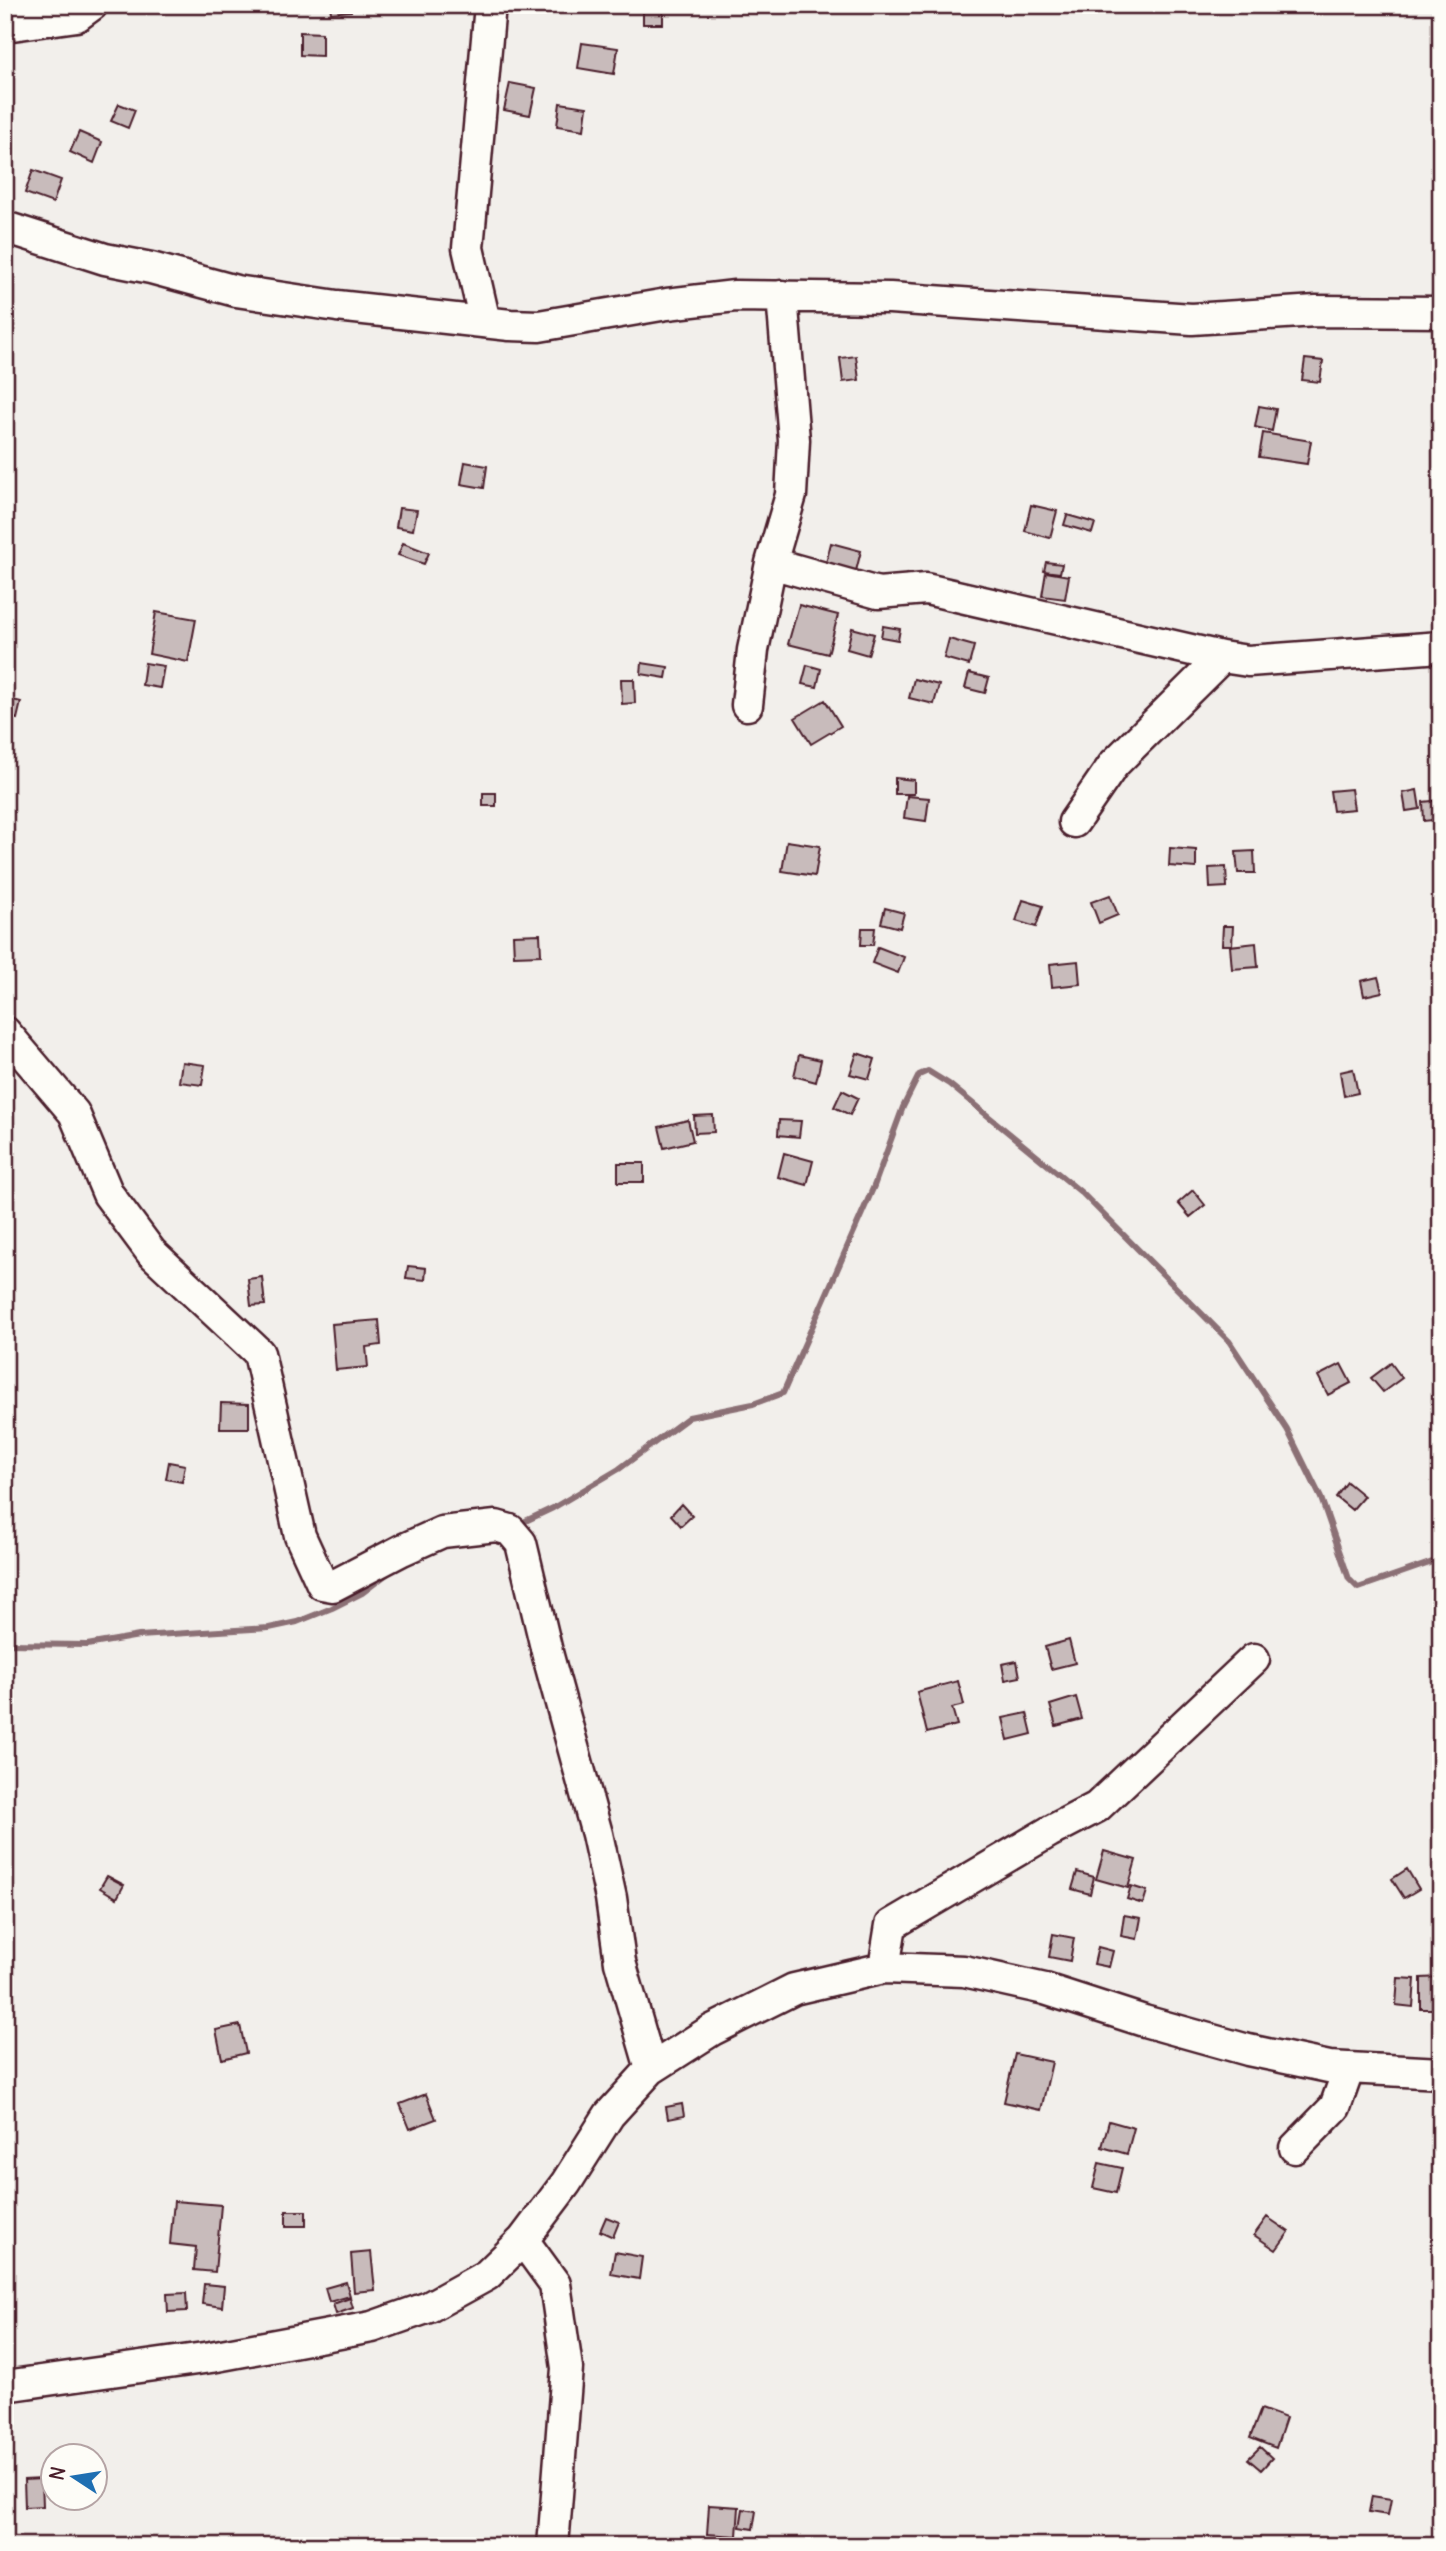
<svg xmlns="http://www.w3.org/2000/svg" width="1446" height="2551" viewBox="0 0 1446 2551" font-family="Delius,sans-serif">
<rect width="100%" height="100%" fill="#f2efeb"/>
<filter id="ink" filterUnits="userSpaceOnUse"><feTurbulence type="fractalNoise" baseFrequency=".0143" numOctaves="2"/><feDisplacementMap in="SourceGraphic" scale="14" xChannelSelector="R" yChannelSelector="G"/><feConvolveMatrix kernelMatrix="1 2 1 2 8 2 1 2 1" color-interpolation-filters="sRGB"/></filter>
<g filter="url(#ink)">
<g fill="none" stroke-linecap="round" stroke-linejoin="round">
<!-- stream -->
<path stroke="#8b6f75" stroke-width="6" d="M517 1525 553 1508 619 1469 689 1417 753 1404 783 1393 874 1186 903 1107 919 1075 928 1071 949 1084 1082 1193 1229 1341 1287 1429 1321 1498 1349 1579 1358 1588 1441 1559
M5 1644 87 1645 139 1636 269 1628 297 1622 332 1608 362 1593 388 1573"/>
</g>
<!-- building -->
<path fill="#c8bbbb" stroke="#4a1f2b" stroke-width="2" d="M330 5H351V11L331 13Z
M643 5H663V24H643Z
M300 32 322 33V56L300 55Z
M582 43 618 48 614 74 578 68Z
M510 83 536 88 530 115 504 110Z
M560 103 587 107 584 130 557 126Z
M119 104 135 110 128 128 111 121Z
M79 132 102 142 94 163 70 152Z
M33 170 61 180 53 203 25 193Z
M856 356 859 380 843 382 840 358Z
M1305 359 1323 361 1320 382 1302 380Z
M1259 406 1276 409 1272 431 1255 427Z
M1263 433 1311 441 1307 464 1259 457Z
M465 462 487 466 484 488 461 484Z
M1031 505 1057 511 1050 538 1025 531Z
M399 508 417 510 413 530 396 527Z
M1067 515 1095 523 1092 533 1064 525Z
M403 543 429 553 424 564 398 555Z
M831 543 861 551 854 579 824 571Z
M1046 562 1062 564 1060 573 1044 571Z
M1046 572 1069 576 1065 599 1042 596Z
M799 605 838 615 828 654 788 644Z
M156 612 196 619 188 662 149 654Z
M883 626 900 629 898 640 881 637Z
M852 628 874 634 868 655 847 649Z
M949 639 974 646 969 665 944 658Z
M145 663 164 666 160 688 142 685Z
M642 663 668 667 666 678 641 674Z
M807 665 821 669 817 687 802 684Z
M969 673 989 678 985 693 965 688Z
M621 679H634L635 703 622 704Z
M914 679 939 685 934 704 909 698Z
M5 698 21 702 17 719 5 716Z
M825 700 841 726 811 744 795 718Z
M895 778 914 780V794H895Z
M1351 789 1354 809 1333 811 1330 791Z
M1417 790 1420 809 1406 811 1403 793Z
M483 793H496V806H483Z
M907 796 929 798 926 821 904 818Z
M1441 800V819L1424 821 1423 802Z
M787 841 820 846 815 876 782 871Z
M1170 848 1196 850V868L1169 866Z
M1254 851 1255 873H1238L1236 852Z
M1226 867 1227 887 1210 888 1209 868Z
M1110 895 1118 915 1099 923 1091 902Z
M1023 900 1043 906 1036 927 1016 921Z
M885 908 904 913 900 928 881 923Z
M1223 926H1233L1232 945H1222Z
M862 928H875L873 945H861Z
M540 934 541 955 514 956 513 935Z
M1256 943 1258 967 1232 969 1230 946Z
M878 947 904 957 898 973 872 963Z
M1078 961 1080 984 1052 987 1050 964Z
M1378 977 1382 992 1364 996 1361 981Z
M857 1053 875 1059 869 1079 850 1074Z
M799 1055 821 1060 816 1082 794 1076Z
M182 1062 205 1065 202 1085 179 1082Z
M1353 1069 1358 1093 1344 1096 1340 1072Z
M842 1090 858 1098 850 1115 834 1107Z
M713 1115 714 1132 695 1133 694 1116Z
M688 1120 693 1141 664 1148 659 1127Z
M779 1120 801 1121 799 1137 778 1135Z
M784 1153 813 1161 807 1185 778 1177Z
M618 1163H644V1182H618Z
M1193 1190 1205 1205 1190 1217 1178 1203Z
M408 1266 426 1268 425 1280 406 1278Z
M262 1277 265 1305 251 1306 248 1279Z
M379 1320 381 1345 366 1347 368 1367 336 1370 332 1324Z
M1391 1363 1402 1378 1383 1392 1371 1378Z
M1341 1364 1351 1383 1328 1395 1318 1376Z
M221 1403 249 1404V1428H220Z
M169 1462 185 1465 182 1482 166 1479Z
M1347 1482 1364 1496 1352 1510 1336 1497Z
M681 1504 692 1516 681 1526 671 1515Z
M1069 1640 1075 1663 1051 1669 1045 1647Z
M1017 1661 1020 1677 1005 1680 1002 1664Z
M958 1681 964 1705 952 1708 957 1725 927 1733 917 1692Z
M1076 1697 1082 1719 1056 1726 1050 1705Z
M1027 1713 1032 1734 1008 1740 1003 1718Z
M1104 1851 1136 1860 1128 1888 1096 1879Z
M1407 1869 1419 1889 1404 1898 1392 1879Z
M1077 1872 1094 1877 1090 1894 1072 1889Z
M107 1876 124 1885 117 1898 100 1888Z
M1131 1886 1147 1891 1143 1904 1127 1899Z
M1124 1915 1141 1918 1137 1939 1121 1936Z
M1053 1934 1074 1938 1070 1961 1049 1957Z
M1098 1947 1113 1951 1109 1967 1094 1964Z
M1441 1977V2009H1421V1978Z
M1398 1978 1415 1979 1413 2007 1396 2005Z
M240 2025 246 2053 222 2059 216 2030Z
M1015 2054 1052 2062 1041 2110 1004 2102Z
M426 2094 436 2119 410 2129 400 2104Z
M682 2104 684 2116 668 2119 666 2107Z
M1109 2121 1134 2128 1127 2154 1102 2147Z
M1099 2163 1122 2168 1116 2193 1093 2188Z
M174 2201 221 2205 215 2272 194 2270 196 2247 170 2244Z
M286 2211H306V2226H286Z
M606 2217 619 2222 613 2237 600 2231Z
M1267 2217 1289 2232 1276 2250 1254 2235Z
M371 2252 375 2290 354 2292 351 2254Z
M615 2252 642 2257 639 2279 611 2274Z
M346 2282 350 2296 329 2302 325 2288Z
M204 2284 224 2286 222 2307 202 2304Z
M186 2293 187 2311 168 2312 167 2294Z
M350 2298 353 2308 336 2314 333 2304Z
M1261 2409 1286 2418 1276 2448 1250 2438Z
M1260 2447 1272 2458 1261 2470 1248 2459Z
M42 2479 43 2506 25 2507 24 2480Z
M1372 2496 1391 2499 1388 2515 1369 2512Z
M709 2505 739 2507 737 2536 707 2534Z
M743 2509 756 2511 753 2529 740 2527Z"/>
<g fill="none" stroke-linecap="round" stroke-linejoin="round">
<defs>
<path id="minor" d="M5 26 77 16 92 5
M5 227 105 259 151 268 236 291 337 306 510 325 539 326 667 304 735 296 890 298 1192 319 1316 311 1441 312
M485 322 468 248 490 5
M771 563 878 593 926 589 1222 657 1248 661 1441 647
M747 705 753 650 771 563 791 495 794 440 782 296
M1074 822 1114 764 1222 657
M5 1032 74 1113 108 1194 151 1252 259 1353 300 1536 322 1584 333 1586 402 1550 442 1532 496 1526 510 1530 521 1543 548 1656 597 1834 611 1898 620 1962 651 2069
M884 1968 891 1925 1049 1832 1097 1807 1254 1659
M1295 2148 1335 2107 1349 2068
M523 2240 555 2284 567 2368 553 2546
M5 2386 211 2357 372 2327 429 2307 487 2275 523 2240 566 2183 609 2115 651 2069 712 2030 794 1989 884 1968 964 1971 1045 1989 1144 2021 1248 2050 1329 2067 1441 2073"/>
</defs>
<!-- minor casing -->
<use href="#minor" stroke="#4a1f2b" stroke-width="35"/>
<!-- minor -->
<use href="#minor" stroke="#fdfcf7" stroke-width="30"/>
</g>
</g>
<!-- margin -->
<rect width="1446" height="2551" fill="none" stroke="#fdfcf7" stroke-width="28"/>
<rect x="14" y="14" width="1418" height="2523" fill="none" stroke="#4a1f2b" stroke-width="2.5" filter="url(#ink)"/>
<!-- north arrow -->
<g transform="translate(74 2477) rotate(282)"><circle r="33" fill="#fdfcf7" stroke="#b5a4a5" stroke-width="2"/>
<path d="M0-5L12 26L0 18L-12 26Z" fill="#1f6fb2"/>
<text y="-10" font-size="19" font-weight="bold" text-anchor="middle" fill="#4a1f2b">N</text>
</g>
</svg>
